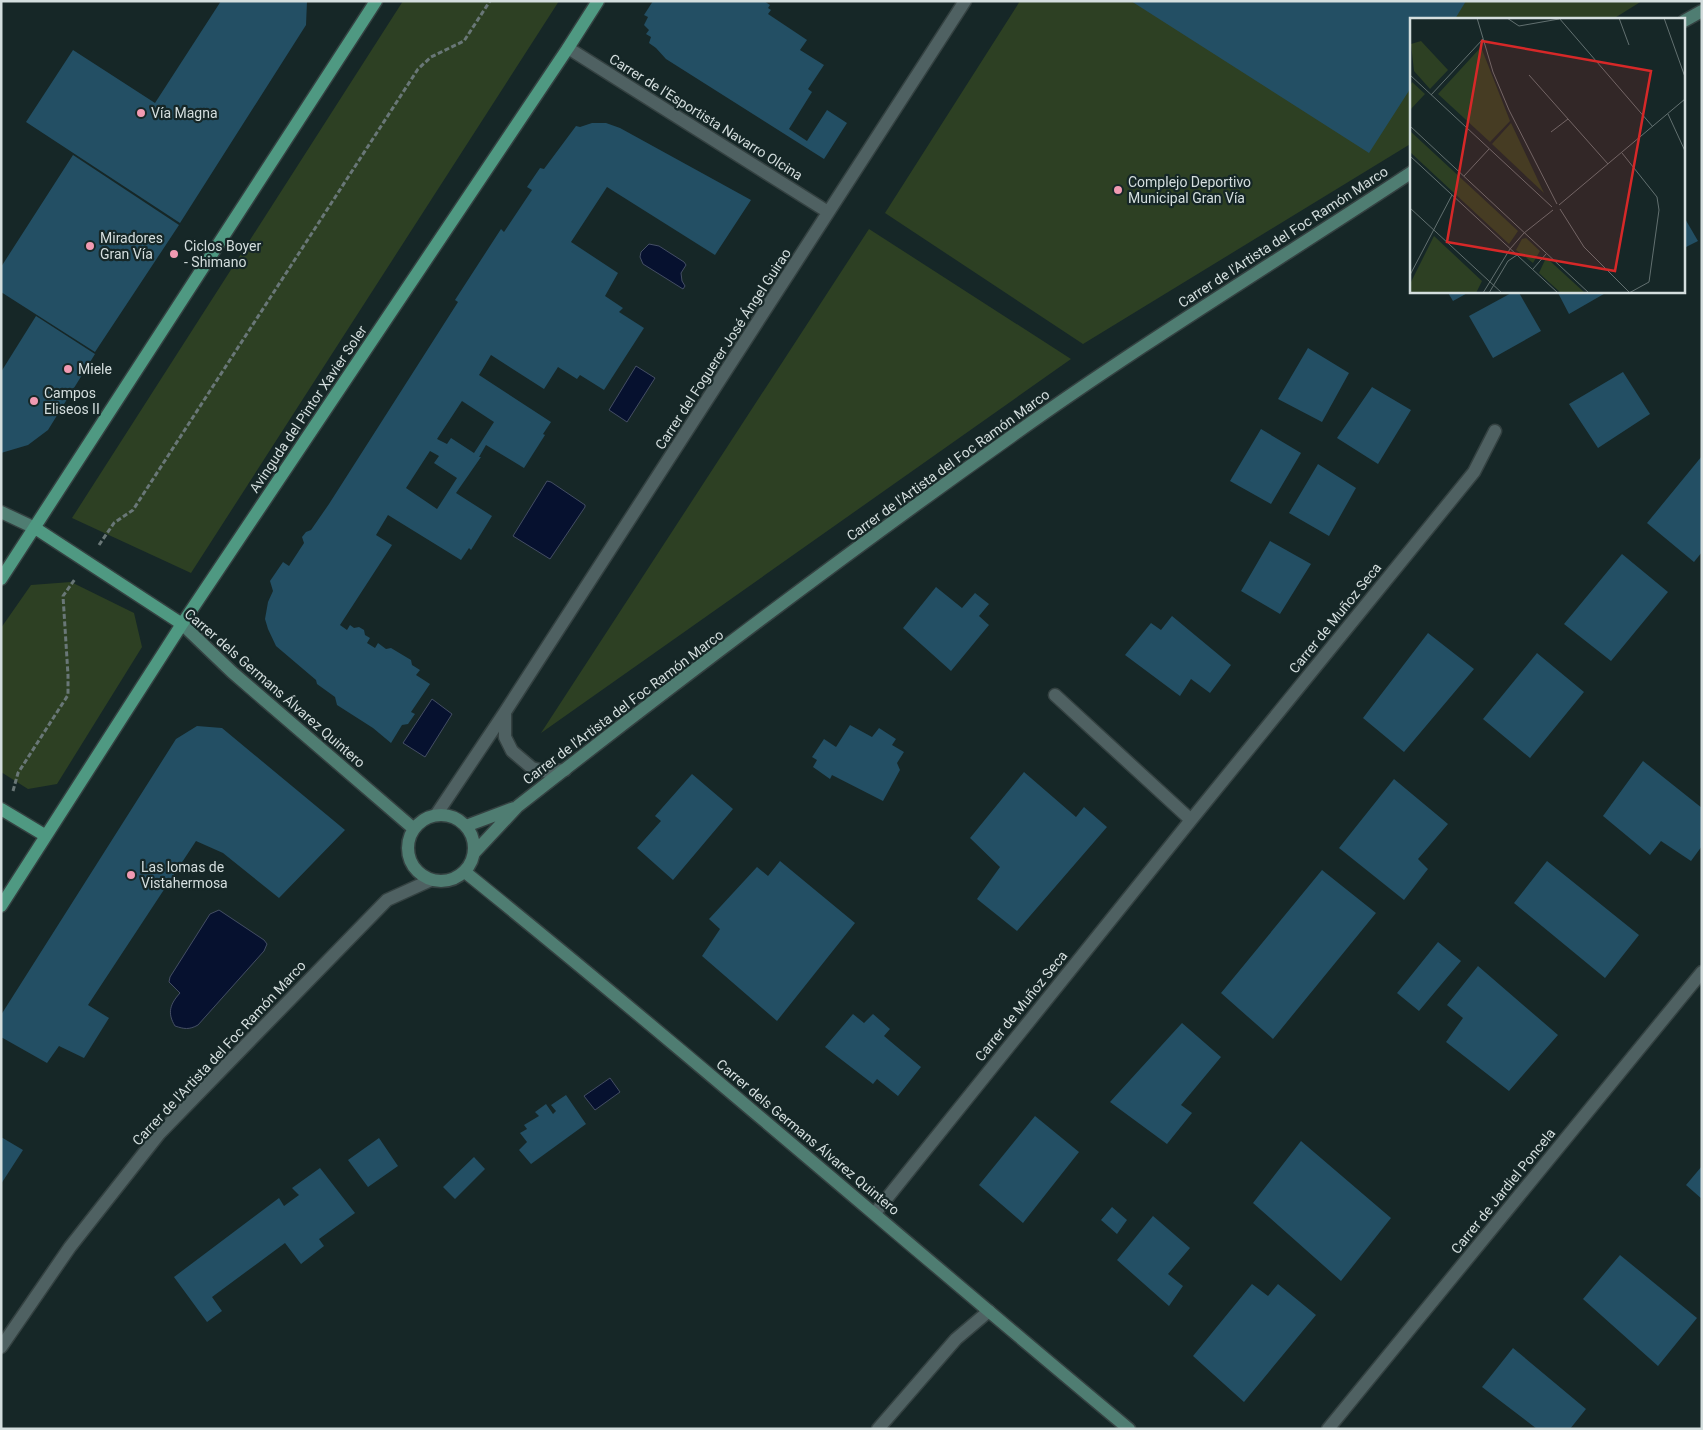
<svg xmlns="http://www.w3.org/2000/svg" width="1703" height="1430" viewBox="0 0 1703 1430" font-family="Roboto,sans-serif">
<rect width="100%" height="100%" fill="#162727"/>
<!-- green -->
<path fill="#2d4023" d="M403 1H559L191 573 72 518Z
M1020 1H1642L1613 19H1412V143L1083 344 885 213Z
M869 229 1071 359 541 733Z
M71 582 134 613 142 647 57 784 28 789 1 772V628L31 585Z"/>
<!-- water -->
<path fill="#06112f" stroke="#444e64" d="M649 244 659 246 684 262 686 265 681 273 682 281 685 286 683 289 643 264 640 257 641 252Z
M636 366 655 378 627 422 609 410Z
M547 481 551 482 585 505V507L550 559 513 536Z
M432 699 452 714 425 757 403 743Z
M219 910 264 940 267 944 264 951 198 1025C189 1030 184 1029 175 1026 167 1013 170 1004 180 993L169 982 170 977 210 914Z
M610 1078 620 1092 595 1110 584 1096Z"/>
<!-- building -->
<path fill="#234f64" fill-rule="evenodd" d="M221 1H307L306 25 180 223 26 122 73 50 155 103Z
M653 1H764L770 5 768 8 771 10 768 14 807 40 800 50 824 65 808 89 812 92 789 129 807 141 827 110 847 123 824 159 666 59 656 48 649 43 651 37 646 34 649 30 644 25 648 17 644 15Z
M1131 1H1466L1455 19H1412V86L1369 153Z
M592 123H606L620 128 751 200 715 255 607 187 571 242 618 273 605 296 623 308 619 312 644 328 604 390 580 375 577 379 558 367 544 389 491 355 479 375 551 422 543 434 545 435 524 468 486 445 479 457H481L456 493 492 516 471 550 469 548 461 560 388 515 376 535 392 545 340 625 347 630 350 625 354 628 359 627 364 630 365 635 370 638 367 643 375 648 378 643 386 649 391 648 411 660 412 665 420 670 416 675 430 684 411 712 415 714 408 724 402 725 391 743 373 728 337 705 335 697 317 684 316 680 276 646 268 629 265 619 268 602 273 591 270 581 283 562 289 566 304 543 302 537 306 532 311 530 329 504 458 302 455 300 501 229 504 232 532 190 527 187 540 168 544 169 576 126 580 127ZM462 401 494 422 474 453 451 438 447 444 437 439ZM430 451 439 456 434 463 457 478 437 509 406 488Z
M73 155 179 225 95 352 1 292V267Z
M1684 217 1698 241 1684 248Z
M1447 291H1471L1453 301Z
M1515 291H1518L1541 331 1493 358 1469 316Z
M1557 291H1609L1569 314Z
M36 316 95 354 48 430 28 445 1 453V372Z
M1308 348 1349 373 1322 422 1278 399Z
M1623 372 1650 414 1598 448 1569 404Z
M1372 387 1411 410 1378 464 1337 438Z
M1261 429 1301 453 1271 504 1230 481Z
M1702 456V552L1694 562 1647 523Z
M1318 464 1356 488 1329 536 1289 513Z
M1270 541 1311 564 1280 614 1241 591Z
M1622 554 1668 592 1611 661 1564 624Z
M936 587 962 608 975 593 989 604 979 616 989 625 951 671 903 628Z
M1172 616 1231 665 1210 693 1191 679 1180 696 1125 655 1151 623 1161 630Z
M1428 633 1474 669 1404 752 1363 718Z
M1537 653 1584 692 1530 758 1483 719Z
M850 725 872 737 879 728 896 739 892 745 904 752 897 763 900 770 883 801 832 775 830 779 813 767 817 760 812 757 824 739 836 747Z
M197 726 222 728 345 830 279 898 223 853 196 841 88 1005 109 1018 84 1058 59 1046 47 1063 1 1037V1015L176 739Z
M1643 761 1702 808V846L1691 861 1661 841 1650 855 1603 816Z
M1024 772 1076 817 1084 807 1107 827 1017 931 977 899 1000 867 970 838Z
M692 774 733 809 673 880 637 848 661 821 655 816Z
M1394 779 1448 824 1418 859 1428 869 1404 900 1339 848Z
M780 861 855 923 777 1021 702 956 720 929 709 919 757 867 768 876Z
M1547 861 1639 935 1605 978 1514 903Z
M1322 870 1376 913 1273 1039 1221 993Z
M1438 942 1461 961 1419 1011 1397 993Z
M1478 966 1558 1035 1509 1091 1446 1042 1463 1018 1447 1005Z
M853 1014 864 1023 873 1014 890 1029 884 1036 921 1067 898 1096 877 1079 873 1084 825 1047Z
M1182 1023 1221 1057 1181 1105 1192 1113 1167 1144 1110 1102Z
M566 1095 586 1124 531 1164 519 1150 527 1142 520 1133 527 1129 524 1125 539 1116 535 1112 546 1104 553 1114 556 1111 551 1105Z
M1035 1116 1079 1152 1023 1223 979 1185Z
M1 1137 23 1150 1 1184Z
M379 1138 398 1166 368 1187 348 1160Z
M1301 1141 1391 1218 1341 1281 1253 1203Z
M474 1157 485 1169 455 1199 443 1187Z
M1702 1166V1199L1686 1185Z
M320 1168 355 1213 319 1239 324 1246 301 1264 285 1243 212 1297 222 1311 207 1322 174 1277 279 1198 284 1206 299 1195 292 1188Z
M1112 1207 1127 1220 1117 1234 1101 1220Z
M1153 1216 1190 1248 1168 1274 1183 1286 1169 1306 1117 1260Z
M1620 1255 1697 1318 1658 1366 1583 1299Z
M1252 1284 1268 1296 1278 1284 1316 1315 1244 1402 1193 1356Z
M1513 1348 1586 1409 1570 1429H1537L1482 1387Z"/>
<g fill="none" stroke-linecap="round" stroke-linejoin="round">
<defs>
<path id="street" d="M568 48 828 212
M1055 695 1191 820
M505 712V737L512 751 532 768 547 772 565 770
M436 815 505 712 965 1
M875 1213 1191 820 1474 472 1495 431
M1 1347 70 1247 159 1134 387 900 431 880
M878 1429 956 1339 989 1311
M1328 1429 1702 972"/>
<path id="secondary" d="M1684 21 1702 11
M1 512 35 528
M182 624 232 672 414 829
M408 848a33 33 0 1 1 66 0a33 33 0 1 1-66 0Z
M466 826 514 808
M475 852 518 806C680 679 844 555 1012 436 1142 343 1279 260 1412 172
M465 872C690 1054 907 1244 1129 1429"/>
<path id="primary" d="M35 528 182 624
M1 579 376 1
M1 809 46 836
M1 906 182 624 568 48 598 1"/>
</defs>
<!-- street casing -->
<use href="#street" stroke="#344141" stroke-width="15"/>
<!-- secondary casing -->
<use href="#secondary" stroke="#344141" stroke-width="15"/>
<!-- primary casing -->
<use href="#primary" stroke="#344141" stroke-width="15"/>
<!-- path -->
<path stroke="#697777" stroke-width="3" stroke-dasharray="5 2.5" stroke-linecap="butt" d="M99 545 114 523 133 510 418 69 431 57 464 41 490 1
M13 791 18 773 68 695V675L63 596 75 579"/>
<!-- street -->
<use href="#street" stroke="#4f6162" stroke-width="12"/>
<!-- secondary -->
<use href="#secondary" stroke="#4f7d72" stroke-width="12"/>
<!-- primary -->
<use href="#primary" stroke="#4f9982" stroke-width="12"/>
</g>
<!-- markers -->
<g fill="#f19ab2" stroke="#162727" stroke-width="2">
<circle cx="141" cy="113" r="5"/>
<circle cx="1118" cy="190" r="5"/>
<circle cx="90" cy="246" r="5"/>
<circle cx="174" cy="254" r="5"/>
<circle cx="68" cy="369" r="5"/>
<circle cx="34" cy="401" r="5"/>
<circle cx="131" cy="875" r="5"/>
</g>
<g text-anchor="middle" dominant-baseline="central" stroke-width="4.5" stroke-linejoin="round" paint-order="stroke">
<!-- poi labels -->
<g font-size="14" fill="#d4dede" stroke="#162727" text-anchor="start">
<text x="151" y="113">Vía Magna</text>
<text x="1128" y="182">Complejo Deportivo<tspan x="1128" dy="16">Municipal Gran Vía</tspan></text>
<text x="100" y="238">Miradores<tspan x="100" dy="16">Gran Vía</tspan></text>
<text x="184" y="246">Ciclos Boyer<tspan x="184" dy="16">- Shimano</tspan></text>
<text x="78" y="369">Miele</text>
<text x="44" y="393">Campos<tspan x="44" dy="16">Eliseos II</tspan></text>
<text x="141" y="867">Las lomas de<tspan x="141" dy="16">Vistahermosa</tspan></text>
</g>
<!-- street labels -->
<g font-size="14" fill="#d4dede" stroke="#162727">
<text transform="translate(706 117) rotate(32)">Carrer de l'Esportista Navarro Olcina</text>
<text transform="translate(1283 237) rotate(-33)">Carrer de l'Artista del Foc Ramón Marco</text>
<text transform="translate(723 349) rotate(-57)">Carrer del Foguerer José Ángel Guirao</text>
<text transform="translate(308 409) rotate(-56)">Avinguda del Pintor Xavier Soler</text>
<text transform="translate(948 465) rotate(-36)">Carrer de l'Artista del Foc Ramón Marco</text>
<text transform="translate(1335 618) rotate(-51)">Carrer de Muñoz Seca</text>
<text transform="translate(275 688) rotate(41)">Carrer dels Germans Álvarez Quintero</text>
<text transform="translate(623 707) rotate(-37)">Carrer de l'Artista del Foc Ramón Marco</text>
<text transform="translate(1021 1006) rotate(-51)">Carrer de Muñoz Seca</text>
<text transform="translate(219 1053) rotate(-47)">Carrer de l'Artista del Foc Ramón Marco</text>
<text transform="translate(808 1137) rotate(40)">Carrer dels Germans Álvarez Quintero</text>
<text transform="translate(1503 1191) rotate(-51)">Carrer de Jardiel Poncela</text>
</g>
</g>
<!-- overview -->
<g transform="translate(1410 18)">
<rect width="275" height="275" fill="#162727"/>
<path d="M11 23 38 52 20 71 4 53 1 26ZM71 29 100 103 80 124 28 76ZM2 64 15 76 0 92V69ZM101 105 134 175 82 126ZM0 113 108 213 99 226 0 134ZM24 218 72 263 66 275H0V266ZM116 220 130 233 123 245 106 232 112 221ZM135 242 140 243 175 275H151L129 255Z" fill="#2d4023"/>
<path fill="none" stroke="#627070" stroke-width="1" d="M67 0 83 54 99 92 147 186M97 0 109 8 149 1M149 0 243 109M209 0 219 27M254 0 275 59M0 35V53M0 57 142 189M119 57 198 146M21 77 73 21M258 96 275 133M0 108 179 275M141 114 158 101M212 135 247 179 249 192 239 264 219 275M0 138 148 275M54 158 79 131M149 187 275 81M0 190 92 275M150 191 174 229 219 274M114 215 143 192M100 231 114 215M123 251 136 236M0 257 42 177M73 275 100 231M79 275 98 243 107 237"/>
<path fill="#d62828" fill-opacity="0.15" stroke="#d62828" stroke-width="2.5" d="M72 23 241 53 205 253 37 224Z"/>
<rect width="275" height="275" fill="none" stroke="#d4dede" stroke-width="2.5"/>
</g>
<!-- border -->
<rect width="1703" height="1430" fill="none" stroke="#d4dede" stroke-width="5"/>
</svg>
